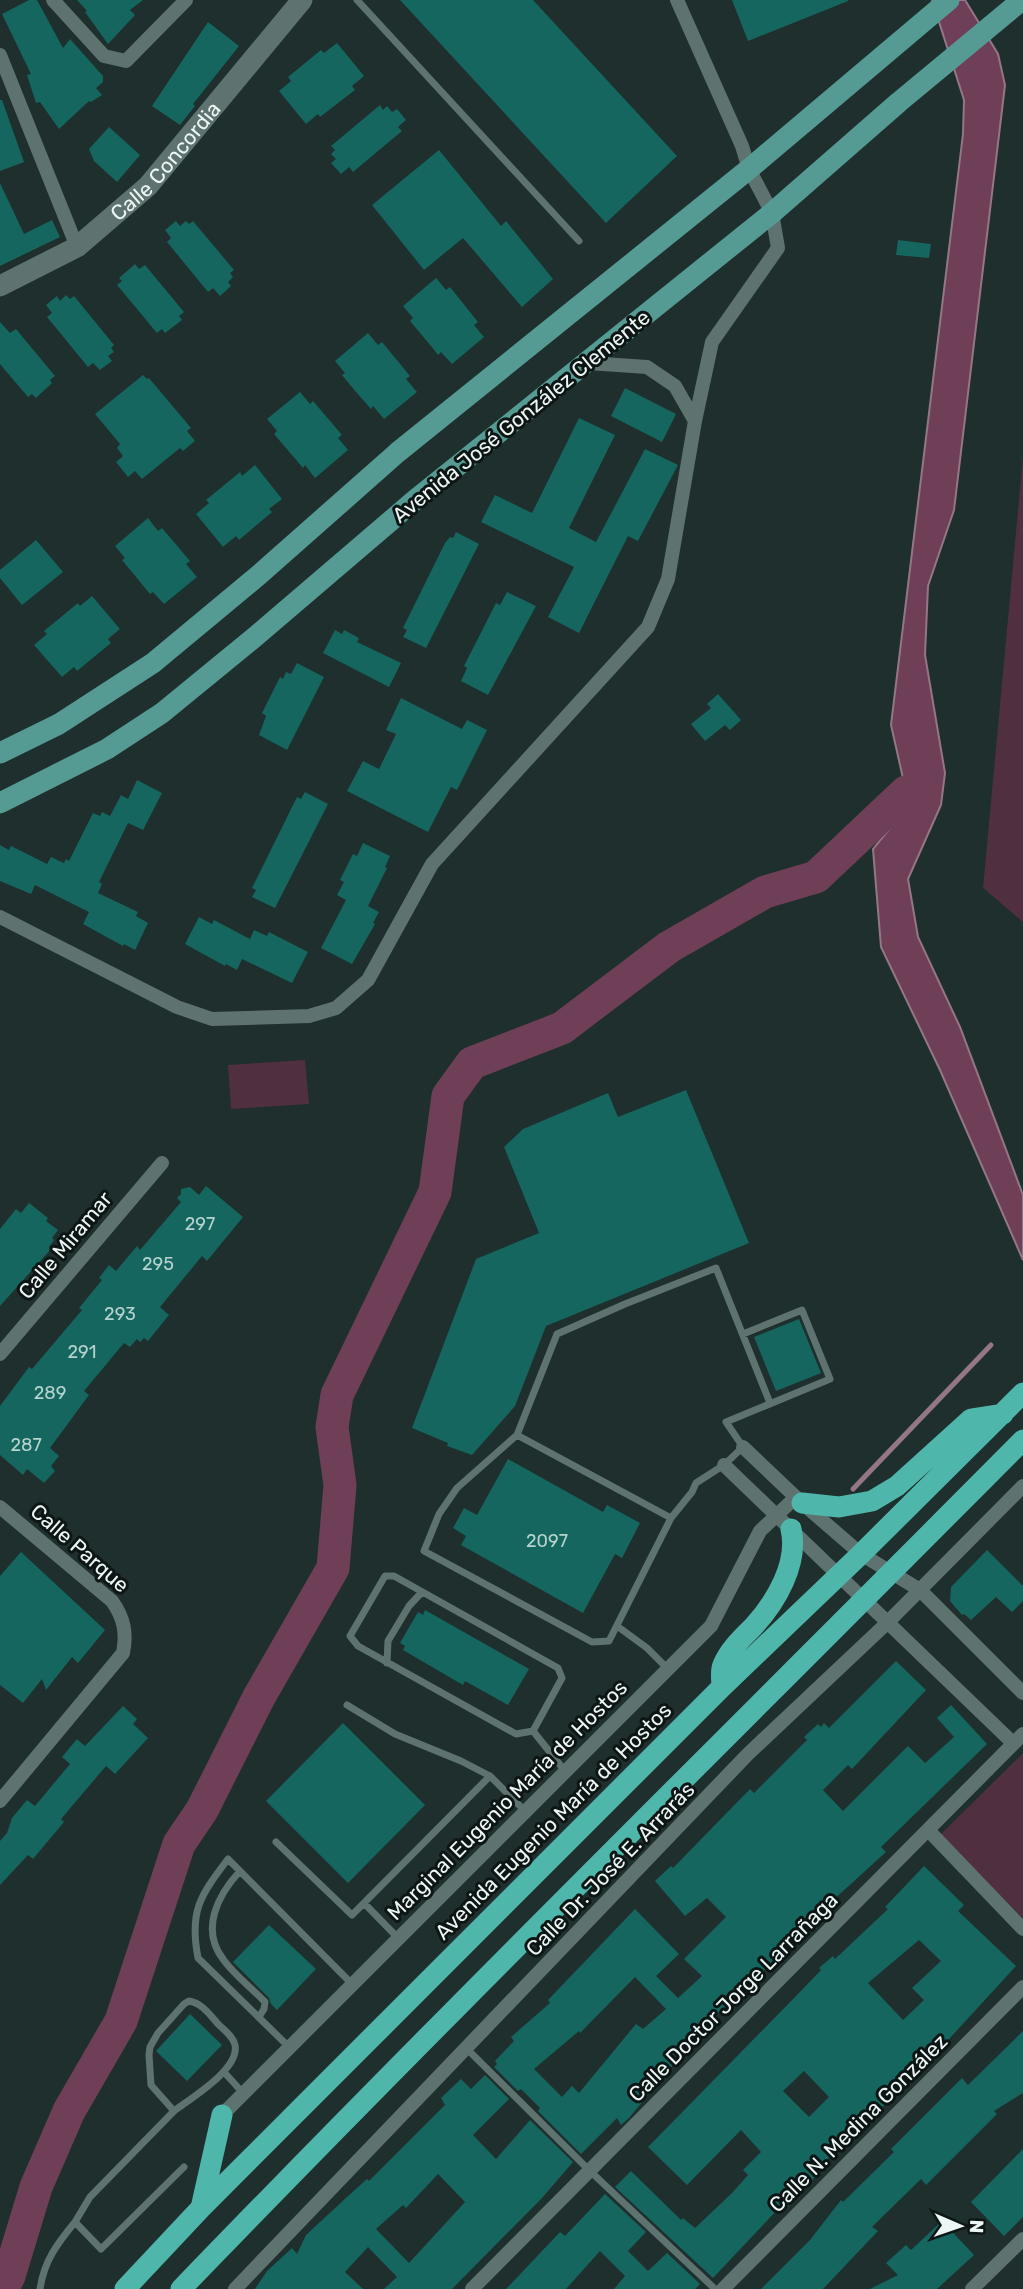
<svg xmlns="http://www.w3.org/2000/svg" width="1023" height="2289" viewBox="0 0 1023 2289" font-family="Rubik,sans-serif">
<rect width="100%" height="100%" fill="#1e2f2d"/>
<!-- green -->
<path fill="#502f40" d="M1023 457V922L983 888Z
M305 1060 309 1104 231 1109 228 1065Z
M1023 1753V1918L940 1835Z"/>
<!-- water -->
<path fill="#6f3f58" stroke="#947687" stroke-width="2" d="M932 0H965L998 54 1005 85 954 510 928 586 925 655 945 773 941 805 908 879 918 937 960 1027 1023 1195V1260L940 1070 881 947 873 849 909 805 891 725 963 134 964 100Z"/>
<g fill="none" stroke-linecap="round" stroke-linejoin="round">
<!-- stream -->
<path stroke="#947687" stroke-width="5" d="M853 1489 991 1345"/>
<!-- river -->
<path stroke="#6f3f58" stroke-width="33" d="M2 2289 9 2276 36 2187 69 2111 121 2021 179 1844 202 1810 259 1697 333 1568 340 1485 332 1427 337 1395 435 1192 448 1096 472 1063 562 1028 669 947 765 892 816 877 906 792"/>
</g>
<!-- building -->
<path fill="#15665e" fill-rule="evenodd" d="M29 0H37L63 48 70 39 103 76V82L96 88 102 95 91 102 89 101 59 129 40 102 36 103 27 75 31 74 2 14Z
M77 0H143L130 10 135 15 108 44 85 12 87 11Z
M400 0H533L677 156 606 223Z
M732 0H848V1L748 41Z
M208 22 239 46 193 104 195 106 180 125 152 106Z
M337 43 364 76 352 86 355 90 320 117 318 114 306 124 279 91 291 81 288 77 321 50 324 53Z
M0 100H2L24 162 0 171Z
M380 105 383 110 387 106 392 112 397 109 406 120 398 127 402 131 353 172 349 167 341 174 331 163 336 159 331 154 335 150 331 146Z
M109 127 140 155 117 182 94 161 89 149Z
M439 150 501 226 506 221 553 279 522 307 463 238 424 270 372 205Z
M0 183 24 234 52 220 60 237 0 266Z
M176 221 180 226 186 221 189 224 193 221 234 270 230 273 233 277 228 282 231 286 220 296 213 288 208 292 167 242 171 238 165 230Z
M898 240 931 244 929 258 896 255Z
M135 264 139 269 145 265 184 312 179 316 182 320 165 333 162 329 157 333 117 285 122 281 119 278Z
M436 278 446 290 450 287 478 322 474 325 484 337 452 364 441 352 438 355 431 346 410 321 413 318 403 306Z
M66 295 70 299 74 296 114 345 111 348 114 352 108 356 112 361 100 370 93 363 88 367 47 317 52 313 46 305 57 296 60 301Z
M0 322 10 333 16 329 55 376 50 380 52 383 36 398 32 394 28 397 0 364Z
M368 333 378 345 382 342 410 376 406 379 417 392 384 419 373 406 371 409 356 392 342 375 345 373 335 361Z
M143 375 147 379 149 378 191 428 187 431 195 441 183 451 180 448 142 479 135 471 128 477 116 462 123 456 117 448 120 444 95 414Z
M625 388 676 414 662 442 611 416Z
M300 392 310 404 313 401 342 435 338 438 348 450 315 478 305 465 303 468 274 434 277 431 267 419Z
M579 418 615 435 569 528 596 542 645 449 678 465 638 541 628 536 579 633 548 617 574 567 481 522 495 495 532 513Z
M255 465 282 499 269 509 272 512 239 540 236 536 223 547 196 514 209 503 206 500 217 491 240 472 242 476Z
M148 518 158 531 162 528 190 561 186 564 197 577 164 604 153 592 150 594 122 560 125 558 115 546Z
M456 532 479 544 426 648 403 637 407 630 403 628 445 543 450 537 453 538Z
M36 540 63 572 22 605 0 578V570Z
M507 592 536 606 488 695 461 681 467 668 464 666 496 603 500 605Z
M92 596 120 629 108 639 111 643 100 652 77 671 74 667 62 677 34 645 47 634 44 631 78 603 80 606Z
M335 630 342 634 344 630 359 638 357 642 401 663 389 687 323 653Z
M297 663 324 677 287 750 259 735 266 716 262 713 280 677 283 679 286 672 291 674Z
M718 694 741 720 730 730 725 725 705 741 691 724 711 708 707 704Z
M401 698 462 729 467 720 487 730 457 790 451 787 428 832 347 791 363 761 379 769 396 734 386 730Z
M137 780 162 793 143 830 128 823 99 882 102 884 98 893 138 912 136 916 148 923 135 950 124 944 123 946 83 924 89 912 35 885 31 894 0 881V845L9 850 11 846 47 864 51 857 64 863 66 859 69 861 93 813 100 816 102 812 110 816 121 795 128 799Z
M305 792 328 804 275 908 252 897 256 890 252 888 297 797 301 799Z
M363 843 390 856 385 867 387 868 368 906 379 912 373 923 375 924 352 964 321 948 346 900 337 895 344 882 340 880 353 854 357 856Z
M199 917 212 924 214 920 250 939 254 930 267 936 269 932 308 952 292 983 242 959 237 970 226 964 225 966 185 944Z
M686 1090 749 1243 546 1326 515 1406 472 1455 447 1446 448 1443 412 1428 476 1259 539 1233 504 1147 523 1129 608 1093 618 1117Z
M206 1186 243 1217 207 1261 202 1256 160 1307 169 1315 148 1341 144 1338 140 1342 137 1339 130 1347 124 1343 84 1391 89 1395 50 1448 59 1456 51 1466 55 1471 44 1483 27 1469 23 1475 0 1455V1406L29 1367 32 1369 82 1310 79 1308 102 1280 99 1278 109 1265 116 1271 137 1246 140 1250 181 1202 177 1198 181 1194V1189L190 1187 199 1195Z
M29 1203 48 1218 46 1221 58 1230 52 1238 54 1240 49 1247 51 1249 0 1306V1229L16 1209 21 1213Z
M799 1319 821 1373 776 1391 754 1337Z
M508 1459 603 1512 607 1505 640 1523 622 1558 615 1554 583 1613 461 1545 466 1536 453 1528 464 1508 477 1515Z
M987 1550 1023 1586V1601L1012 1612 996 1597 971 1620 964 1614 962 1615 950 1601 951 1587Z
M21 1552 105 1630 78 1663 72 1657 46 1690 42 1679 23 1703 0 1685V1576Z
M425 1610 529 1669 508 1705 465 1681 463 1685 403 1650 405 1646 400 1643 418 1612 423 1615Z
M896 1661 926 1690 852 1769 848 1765 823 1790 843 1811 908 1746 925 1763 954 1737 937 1718 951 1705 987 1744 881 1847 886 1852 808 1923 776 1962 774 1961 673 2055 678 2059 629 2118 621 2125 617 2118 581 2154 538 2111 540 2108 521 2089 518 2091 494 2067 497 2064 495 2061 514 2041 511 2037 550 2003 548 2000 635 1909 679 1954 656 1976 678 1998 702 1976 684 1959 726 1917 707 1898 685 1916 655 1881 671 1866 673 1868 750 1789 754 1793 807 1740 804 1737 818 1724 821 1727 824 1723 829 1728ZM635 1977 666 2009 643 2029 636 2024 579 2093 572 2086 562 2097 534 2069 579 2031 580 2033Z
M123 1706 137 1719 133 1724 148 1738 115 1774 106 1766 61 1819 64 1822 33 1859 28 1855 0 1885V1841L7 1833 12 1818 27 1800 35 1806 70 1764 62 1757 77 1739 85 1746Z
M343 1723 425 1805 348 1883 266 1801Z
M924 1866 964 1905 958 1911 1016 1966 939 2050 937 2046 912 2071 913 2072 894 2092 896 2094 822 2164 825 2166 785 2210 781 2206 713 2278 615 2187 631 2171 681 2220 683 2218 695 2228 732 2193 748 2175 743 2170 761 2152 741 2130 687 2185 648 2147 797 1995 821 1970 819 1968 833 1956 835 1959 888 1909 885 1907ZM919 1940 941 1961 912 1988 924 2000 903 2020 868 1983ZM804 2071 829 2097 809 2117 783 2091Z
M269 1925 316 1969 277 2010 271 2004 269 1998 233 1962Z
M190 2014 222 2045 187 2081 156 2051Z
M1023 2031V2093L994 2111 997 2114 926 2185 921 2179 872 2227 878 2231 823 2289H761L810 2240 841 2200 843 2202 894 2152 891 2149 962 2078 968 2085Z
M485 2075 509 2099 473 2135 496 2159 530 2120 573 2162 542 2198 452 2289H384L397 2277 368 2247 345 2272 363 2289H255L267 2271 292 2248 297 2254 306 2235 347 2197 367 2179 369 2181 445 2105 441 2098 461 2079 471 2089ZM438 2174 465 2202 409 2263 376 2229 403 2205 406 2208Z
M1023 2149V2217L1004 2236 971 2202Z
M605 2194 646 2232 628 2251 648 2271 667 2253 700 2284 695 2289H614L625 2276 600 2251 566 2289H506L560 2232 565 2236Z
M942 2221 974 2255 937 2289H870L898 2275 886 2263 906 2245 911 2250Z"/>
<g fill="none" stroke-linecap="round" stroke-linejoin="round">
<!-- lane -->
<path stroke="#5e726f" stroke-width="7" d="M357 0 579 241
M517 1435 671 1518 692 1492 696 1483 724 1465 743 1447 726 1422 830 1379 802 1310 743 1334
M671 1518 609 1641 592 1642 424 1551 439 1514 457 1488 517 1435 557 1334 625 1304 716 1268 770 1403
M617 1626 647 1648 668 1669
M387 1663 388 1641 409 1606 422 1592
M347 1705 395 1734 461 1761 490 1776
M533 1731 516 1734 358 1646 350 1636 385 1576H394L558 1668 562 1678 533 1731 565 1771
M276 1842 352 1915 364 1903 398 1938
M240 1871C218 1895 200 1929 223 1959 234 1975 252 1988 265 2002L264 2009 259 2017
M364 1903 490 1776 525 1811
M189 2001C202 2003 210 2015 218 2024 224 2030 233 2036 235 2045 240 2069 191 2098 174 2111L151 2085 149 2055 150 2047 158 2033 184 2004Z
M289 2047 198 1958C189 1911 200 1896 228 1859L352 1984
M466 2048 590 2171 715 2289
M224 2072 243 2093
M174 2111 90 2197 75 2222 101 2249 184 2167
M40 2289C44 2261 57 2244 75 2222"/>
<!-- street -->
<path stroke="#5e726f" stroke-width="14" d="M53 0 104 56 126 61 186 0
M0 55 77 247
M588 363 647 367 675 386 695 421
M0 917 177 1007 212 1019 309 1016 336 1008 368 980 432 864 648 627 668 579 695 421 712 342 778 248 772 213 749 169 742 146 677 0
M0 1354 162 1163
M743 1447 802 1503 861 1554 920 1590 1023 1693
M724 1465 1013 1743
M0 1507 112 1601C124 1618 127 1633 123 1653L0 1801
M929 1831 1023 1929
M222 2115 711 1626 760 1531 796 1497
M235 2289 747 1755 887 1623 1023 1486
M472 2289 1023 1734
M723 2289 1023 1987
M972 2289 1023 2239"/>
<!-- secondary -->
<path stroke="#5e726f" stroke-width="21" id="s1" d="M0 286 77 247 148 186 302 0"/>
<!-- primary -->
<path stroke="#559b93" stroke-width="21" d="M0 753 59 724 153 663 260 574 398 452 749 169 949 0
M0 803 107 749 162 713 256 636 415 500 772 213 899 102 1022 0"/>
<!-- highway -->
<path stroke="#4fb6ab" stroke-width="21" d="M802 1503 839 1507 872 1501 897 1486 971 1419 1003 1414
M722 1687C722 1680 720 1671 723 1665 729 1650 742 1638 753 1627 776 1602 799 1563 791 1529
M201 2208 222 2115
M125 2289 201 2208 722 1687 861 1554 1023 1393
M181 2289C458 2002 742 1723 1023 1440"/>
</g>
<g text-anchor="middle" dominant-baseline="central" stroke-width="6" stroke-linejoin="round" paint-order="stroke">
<!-- number labels -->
<g font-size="18" fill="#b6d3cf">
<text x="200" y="1224">297</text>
<text x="158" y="1264">295</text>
<text x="120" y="1314">293</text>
<text x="82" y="1352">291</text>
<text x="50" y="1393">289</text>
<text x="26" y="1445">287</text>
<text x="547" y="1541">2097</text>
</g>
<!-- street labels -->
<g font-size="21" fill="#ecf7f5" stroke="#0e1615">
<text stroke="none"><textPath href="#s1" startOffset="210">Calle Concordia</textPath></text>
<text transform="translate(521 416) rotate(-39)">Avenida José González Clemente</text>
<text transform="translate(65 1245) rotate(-50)">Calle Miramar</text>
<text transform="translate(80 1548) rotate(41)">Calle Parque</text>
<text transform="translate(507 1800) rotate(-45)">Marginal Eugenio María de Hostos</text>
<text transform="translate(553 1821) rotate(-45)">Avenida Eugenio María de Hostos</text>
<text transform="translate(610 1869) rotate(-46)">Calle Dr. José E. Arrarás</text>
<text transform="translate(733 1997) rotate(-45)">Calle Doctor Jorge Larrañaga</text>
<text transform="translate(858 2123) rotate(-45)">Calle N. Medina González</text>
</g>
</g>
<!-- north arrow -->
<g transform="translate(960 2226) rotate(92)" stroke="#0e1615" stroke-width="5" paint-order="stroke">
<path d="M0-5L12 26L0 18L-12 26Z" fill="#ecf7f5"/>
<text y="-10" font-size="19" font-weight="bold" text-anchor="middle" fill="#ecf7f5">N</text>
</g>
</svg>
